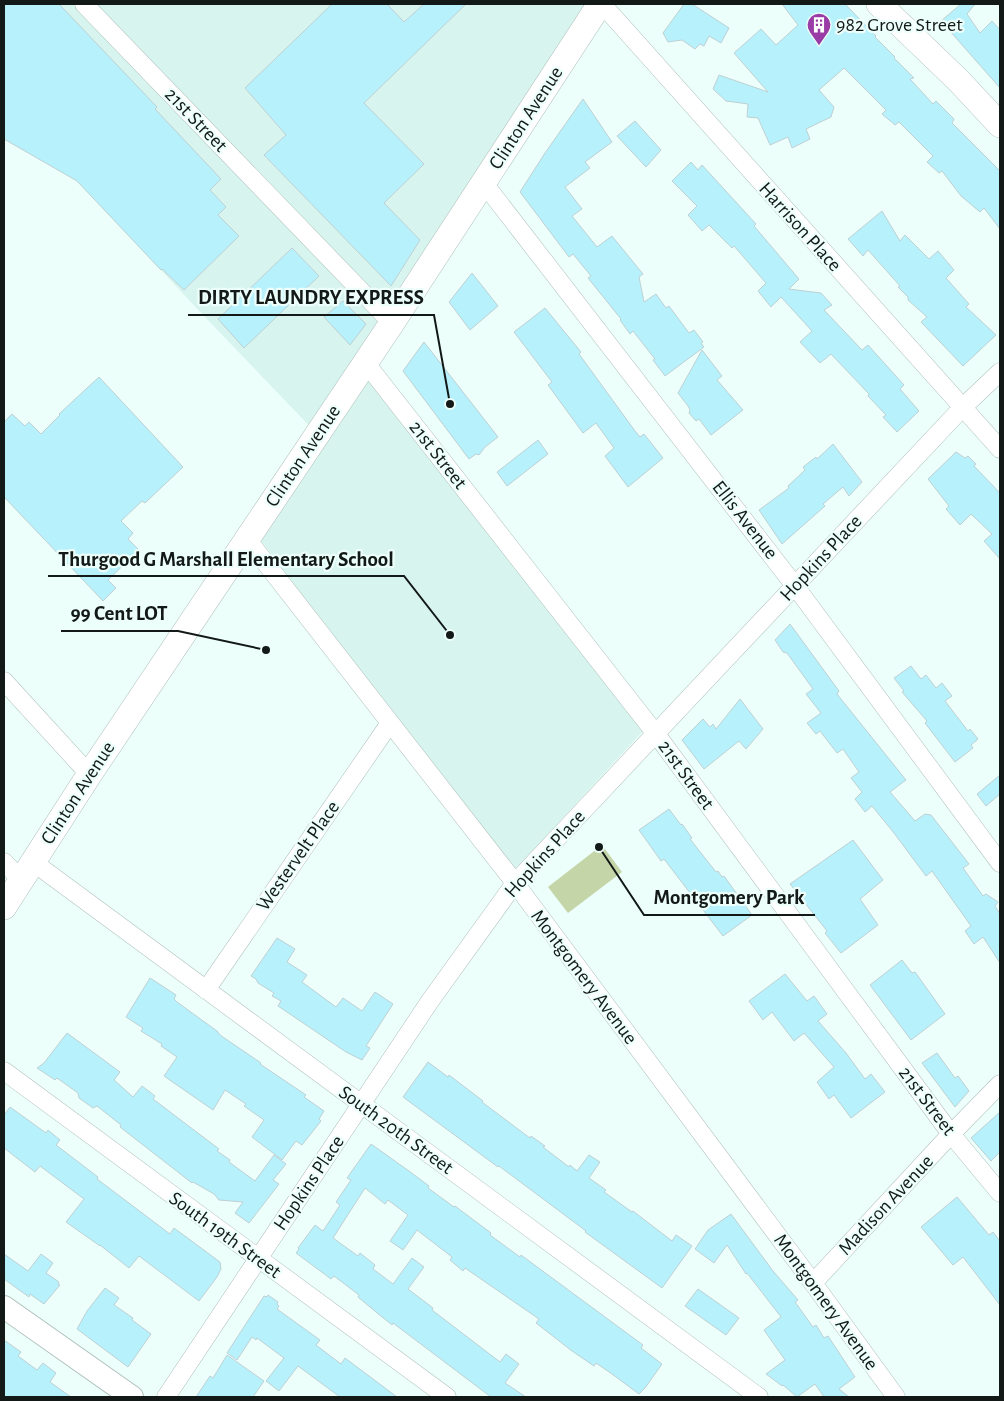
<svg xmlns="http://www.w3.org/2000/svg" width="1004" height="1401" viewBox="0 0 1004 1401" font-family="'Alegreya Sans',sans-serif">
<rect width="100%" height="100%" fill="#edfffb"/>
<!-- built -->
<path fill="#d8f4ee" d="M4 4H598L321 438 204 316 77 181 4 139Z
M367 379 643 731 512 873 259 538Z"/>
<!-- green -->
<path fill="#c4d5a8" d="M602 845 622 872 568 913 548 887Z"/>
<!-- building -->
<path fill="#b6f1fc" stroke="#bfd0d4" d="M4 4H59L157 107 155 109 221 179 210 190 226 207 218 215 239 236 184 290 162 269 161 270 77 181 4 139Z
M332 4H387L404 22 424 4H466L364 103 424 164 384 203 420 240 391 286 264 155 286 135 245 88Z
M684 4H692L729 28 721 43 709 36 704 46 700 44 695 49 682 40 668 42 663 33Z
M782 4H845L876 36 875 37 895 57 894 58 914 78 910 79 933 104 936 101 954 119 952 123 1000 171V229L984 208 980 212 961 196 942 171 939 173 927 162 933 156 899 122 895 125 882 114 886 110 844 68 819 90 834 107 831 117 806 129 810 139 792 148 788 137 770 145 758 118 747 117 748 104 726 101 713 89 719 75 768 92 734 53 761 29 776 45 798 25Z
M961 4H975L967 14 980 33 992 21 1000 30V88L941 21Z
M583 99 612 142 585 162 590 168 565 187 582 209 572 216 597 247 612 236 643 274 639 277 644 302 656 294 666 308 669 306 689 333 694 330 703 342 701 343 704 347 665 376 653 360 655 359 633 331 630 334 620 320 621 319 588 278 591 276 573 254 569 257 520 192 545 153Z
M635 121 661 150 646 167 617 136Z
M691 162 698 170 702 165 756 224 754 226 799 279 789 289 821 293 832 305 824 310 862 350 868 345 904 385 900 389 919 411 897 432 883 417 886 415 868 396 869 394 831 354 820 363 800 342 812 331 781 297 771 307 758 291 766 283 734 246 732 248 709 225 702 231 688 215 697 206 672 181Z
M882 211 900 241 905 235 929 259 938 251 954 270 946 278 969 304 966 307 996 335 963 366 921 322 927 317 908 300V297L898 287 900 286 868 250 863 256 848 239Z
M292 248 319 276 244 348 218 319Z
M472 273 498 306 470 330 449 302Z
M343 301 366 324 350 345 324 317Z
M545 308 581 352 579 354 635 431 640 437 644 434 663 458 628 487 605 456 614 448 596 423 583 433 548 385 552 382 514 332Z
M424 342 498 437 485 447 479 455 476 454 469 459 403 371Z
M702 350 722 376 717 380 743 410 711 435 699 419 696 421 689 413 690 410 688 406 678 393Z
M99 377 183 467 145 503 142 501 121 521 133 533 128 539 139 550 108 580 116 588 103 601 4 497V422L12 414 25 426 29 422 41 434 60 415 59 414Z
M538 440 548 454 507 486 497 472Z
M833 444 862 482 849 496 843 487 823 504 825 506 782 544 759 510 789 488 788 486 805 470 803 467 816 457 817 459Z
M956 452 965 458 968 456 976 464 974 466 1000 493V559L984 541 992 534 971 514 960 525 946 509 949 506 928 479Z
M790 624 839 691 837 694 906 780 890 792 915 821 925 814 931 815 969 864 963 868 983 896 986 894 998 902 995 906 1000 914V963L983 937 974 944 965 931 971 926 932 871 926 876 894 833 872 806 865 812 855 799 862 792 851 778 859 772 843 749 837 753 820 731 816 734 807 723 821 713 806 694 813 689 787 653 783 652 775 640Z
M911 666 921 679 926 675 936 688 942 683 952 696 945 701 968 731 970 729 978 739 971 745 973 748 955 762 925 723 927 721 902 692 904 691 894 678Z
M740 699 763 729 746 749 739 741 704 769 682 740 703 719 710 727 713 724 716 729Z
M1000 775V794L986 806 977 794Z
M669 809 681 825 682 824 692 838 690 839 716 872 718 871 722 877 724 876 752 915 723 936 664 859 661 861 639 830Z
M853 840 883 880 860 899 878 925 841 953 825 933 827 931 790 884Z
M277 938 295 949 287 962 307 975 302 982 336 1007 343 998 362 1011 375 992 393 1004 366 1046 370 1048 362 1060 346 1052 278 1006 281 1001 272 996 274 993 258 983 256 979 251 976Z
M902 960 912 973 915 972 945 1014 911 1040 870 985Z
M785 974 807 1001 814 996 827 1014 818 1021 846 1053 865 1079 871 1074 885 1092 851 1118 834 1095 829 1099 817 1082 834 1067 804 1033 794 1041 772 1012 763 1020 749 1001Z
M150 978 176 995 174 999 177 1002 217 1031 220 1035 261 1063 260 1064 306 1095 304 1097 324 1111 319 1119 321 1121 302 1145 296 1141 282 1160 252 1137 264 1120 244 1106 246 1104 225 1090 213 1110 164 1076 177 1057 161 1046 162 1044 141 1031 143 1028 126 1017Z
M67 1033 120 1072 114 1080 133 1097 142 1086 155 1096 153 1099 219 1149 217 1151 230 1160 229 1162 255 1181 274 1155 286 1164 273 1180 279 1184 249 1223 235 1213 243 1202 219 1200 214 1194 193 1182 192 1183 120 1127 121 1125 97 1106 93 1108 79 1098 78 1093 57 1078 55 1080 37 1068 44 1063Z
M937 1053 955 1078 958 1076 969 1091 955 1107 922 1063Z
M428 1062 448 1077 449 1075 483 1101 482 1102 530 1138 531 1136 545 1146 543 1147 569 1167 570 1165 577 1171 589 1155 600 1162 589 1178 606 1190 604 1192 632 1212 633 1211 672 1241 676 1235 692 1246 662 1288 585 1232 586 1231 499 1166 498 1167 403 1097Z
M10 1107 46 1133 48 1130 60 1140 56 1145 98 1177 97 1179 170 1234 174 1228 220 1262 221 1269 217 1277 199 1301 139 1256 129 1268 100 1245V1246L66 1222 84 1199 40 1166 35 1172 4 1148V1115Z
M1000 1112V1152L991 1161 971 1138Z
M371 1144 409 1171 429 1186 428 1188 454 1207 455 1206 491 1233 490 1235 520 1257 521 1255 643 1345 641 1348 662 1364 645 1388 639 1394 612 1374 596 1363 594 1366 572 1351 536 1323 539 1319 465 1268 463 1271 450 1260 452 1257 417 1230 403 1250 390 1241 408 1215 388 1200 385 1204 365 1188 333 1238 358 1256 360 1253 375 1265 373 1269 393 1284 412 1258 424 1267 408 1289 433 1308 432 1310 500 1362 506 1354 519 1364 505 1383 526 1397H491L393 1323 392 1325 376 1312 358 1297 359 1295 334 1276 331 1279 296 1253 299 1249 298 1248 315 1225 323 1231 340 1205 336 1202 351 1180 347 1178Z
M957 1197 989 1235 993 1232 1000 1241V1305L963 1257 953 1265 921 1227Z
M731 1214 773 1271 798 1300 795 1302 813 1327 816 1325 824 1338 828 1336 855 1377 839 1389 849 1397H824L815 1384 797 1397 783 1385 782 1386 766 1374 785 1360 764 1330 781 1317 747 1273 746 1274 727 1245 714 1263 695 1249 708 1230Z
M4 1254 28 1271 41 1254 53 1263 46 1273 59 1282 58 1284 60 1285 44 1304 30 1294 29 1297 4 1279Z
M105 1288 119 1298 114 1305 133 1318 132 1320 151 1334 128 1367 77 1329 87 1311Z
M698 1289 739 1318 726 1335 685 1306Z
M268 1295 278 1302 277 1304 279 1306 277 1309 320 1340 316 1345 341 1364 345 1358 397 1397H340L298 1366 279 1391 266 1381 284 1358 257 1338 256 1340 252 1337 237 1360 227 1353 264 1296 267 1297Z
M4 1340 21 1352 18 1356 37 1370 43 1363 56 1373 50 1382 71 1397H4Z
M227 1355 264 1381 253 1397H196L210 1376 213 1378Z"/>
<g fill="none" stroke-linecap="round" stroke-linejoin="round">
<defs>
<path id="minor" d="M84 4 392 323
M602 4 1000 449
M483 182 795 586 1000 863
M365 362 656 734 951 1134 1000 1193
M247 539 515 883 813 1283 896 1397
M4 681 89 774
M4 862 21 880
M33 862 759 1397
M206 990 390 723
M4 1071 447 1397
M813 1283 951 1134 1000 1084
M166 1397 430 1001 515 883 962 408 1000 372"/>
<path id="tertiary" d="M4 1307 132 1397"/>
<path id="secondary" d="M879 4 959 81 1000 125
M4 907 91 772 392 323 600 4"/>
</defs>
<!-- minor casing -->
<use href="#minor" stroke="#afc0bc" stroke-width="19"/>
<!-- tertiary casing -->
<use href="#tertiary" stroke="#afc0bc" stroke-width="24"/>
<!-- secondary casing -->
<use href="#secondary" stroke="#afc0bc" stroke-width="26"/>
<!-- minor -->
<use href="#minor" stroke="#fff" stroke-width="18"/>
<!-- tertiary -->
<use href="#tertiary" stroke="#fff" stroke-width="22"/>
<!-- secondary -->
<use href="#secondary" stroke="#fff" stroke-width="25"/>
</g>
<!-- icons -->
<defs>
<symbol id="building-pin" viewBox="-11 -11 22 30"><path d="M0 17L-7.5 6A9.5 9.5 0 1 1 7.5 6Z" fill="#9a3ca5" stroke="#edfffb"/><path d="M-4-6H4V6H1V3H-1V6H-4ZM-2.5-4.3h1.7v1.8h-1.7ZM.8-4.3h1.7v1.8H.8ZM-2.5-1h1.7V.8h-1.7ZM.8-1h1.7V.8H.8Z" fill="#fff"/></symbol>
</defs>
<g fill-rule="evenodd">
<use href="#building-pin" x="805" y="11" width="28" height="38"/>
</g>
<g text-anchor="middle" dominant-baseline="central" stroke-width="4.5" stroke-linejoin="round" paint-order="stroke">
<!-- poi labels -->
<g font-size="20" fill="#121917" stroke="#edfffb" text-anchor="start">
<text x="836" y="25">982 Grove Street</text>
</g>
<!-- street labels -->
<g font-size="20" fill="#121917" stroke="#edfffb">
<text transform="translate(526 118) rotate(-57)">Clinton Avenue</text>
<text transform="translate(196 120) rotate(46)">21st Street</text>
<text transform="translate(800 227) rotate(48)">Harrison Place</text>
<text transform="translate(438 455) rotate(52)">21st Street</text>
<text transform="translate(303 456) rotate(-56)">Clinton Avenue</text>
<text transform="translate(745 520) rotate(52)">Ellis Avenue</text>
<text transform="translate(821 558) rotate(-47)">Hopkins Place</text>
<text transform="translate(686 775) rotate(54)">21st Street</text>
<text transform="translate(78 793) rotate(-57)">Clinton Avenue</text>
<text transform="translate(545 854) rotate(-48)">Hopkins Place</text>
<text transform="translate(298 856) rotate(-55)">Westervelt Place</text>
<text transform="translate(584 977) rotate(53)">Montgomery Avenue</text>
<text transform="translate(927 1101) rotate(53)">21st Street</text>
<text transform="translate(396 1130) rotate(36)">South 20th Street</text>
<text transform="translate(309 1183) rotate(-56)">Hopkins Place</text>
<text transform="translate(886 1205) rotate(-47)">Madison Avenue</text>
<text transform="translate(225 1235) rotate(36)">South 19th Street</text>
<text transform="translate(826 1302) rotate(54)">Montgomery Avenue</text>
</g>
</g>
<!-- callouts -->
<path fill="none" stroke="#121917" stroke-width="2" d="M450 404L434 315H188M450 635L404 576H48M266 650L178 631H61M599 847L644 915H815"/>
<g fill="#121917" stroke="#edfffb" stroke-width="2">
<circle cx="450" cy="404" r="5"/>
<circle cx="450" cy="635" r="5"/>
<circle cx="266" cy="650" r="5"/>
<circle cx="599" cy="847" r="5"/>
</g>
<g font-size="21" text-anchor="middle" font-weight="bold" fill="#121917" stroke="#edfffb" stroke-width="4.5" stroke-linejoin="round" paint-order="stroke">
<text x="311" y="304">DIRTY LAUNDRY EXPRESS</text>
<text x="226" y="566">Thurgood G Marshall Elementary School</text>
<text x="119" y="620">99 Cent LOT</text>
<text x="729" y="904">Montgomery Park</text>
</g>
<!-- border -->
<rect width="1004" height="1401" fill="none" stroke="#121917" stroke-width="10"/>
</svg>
